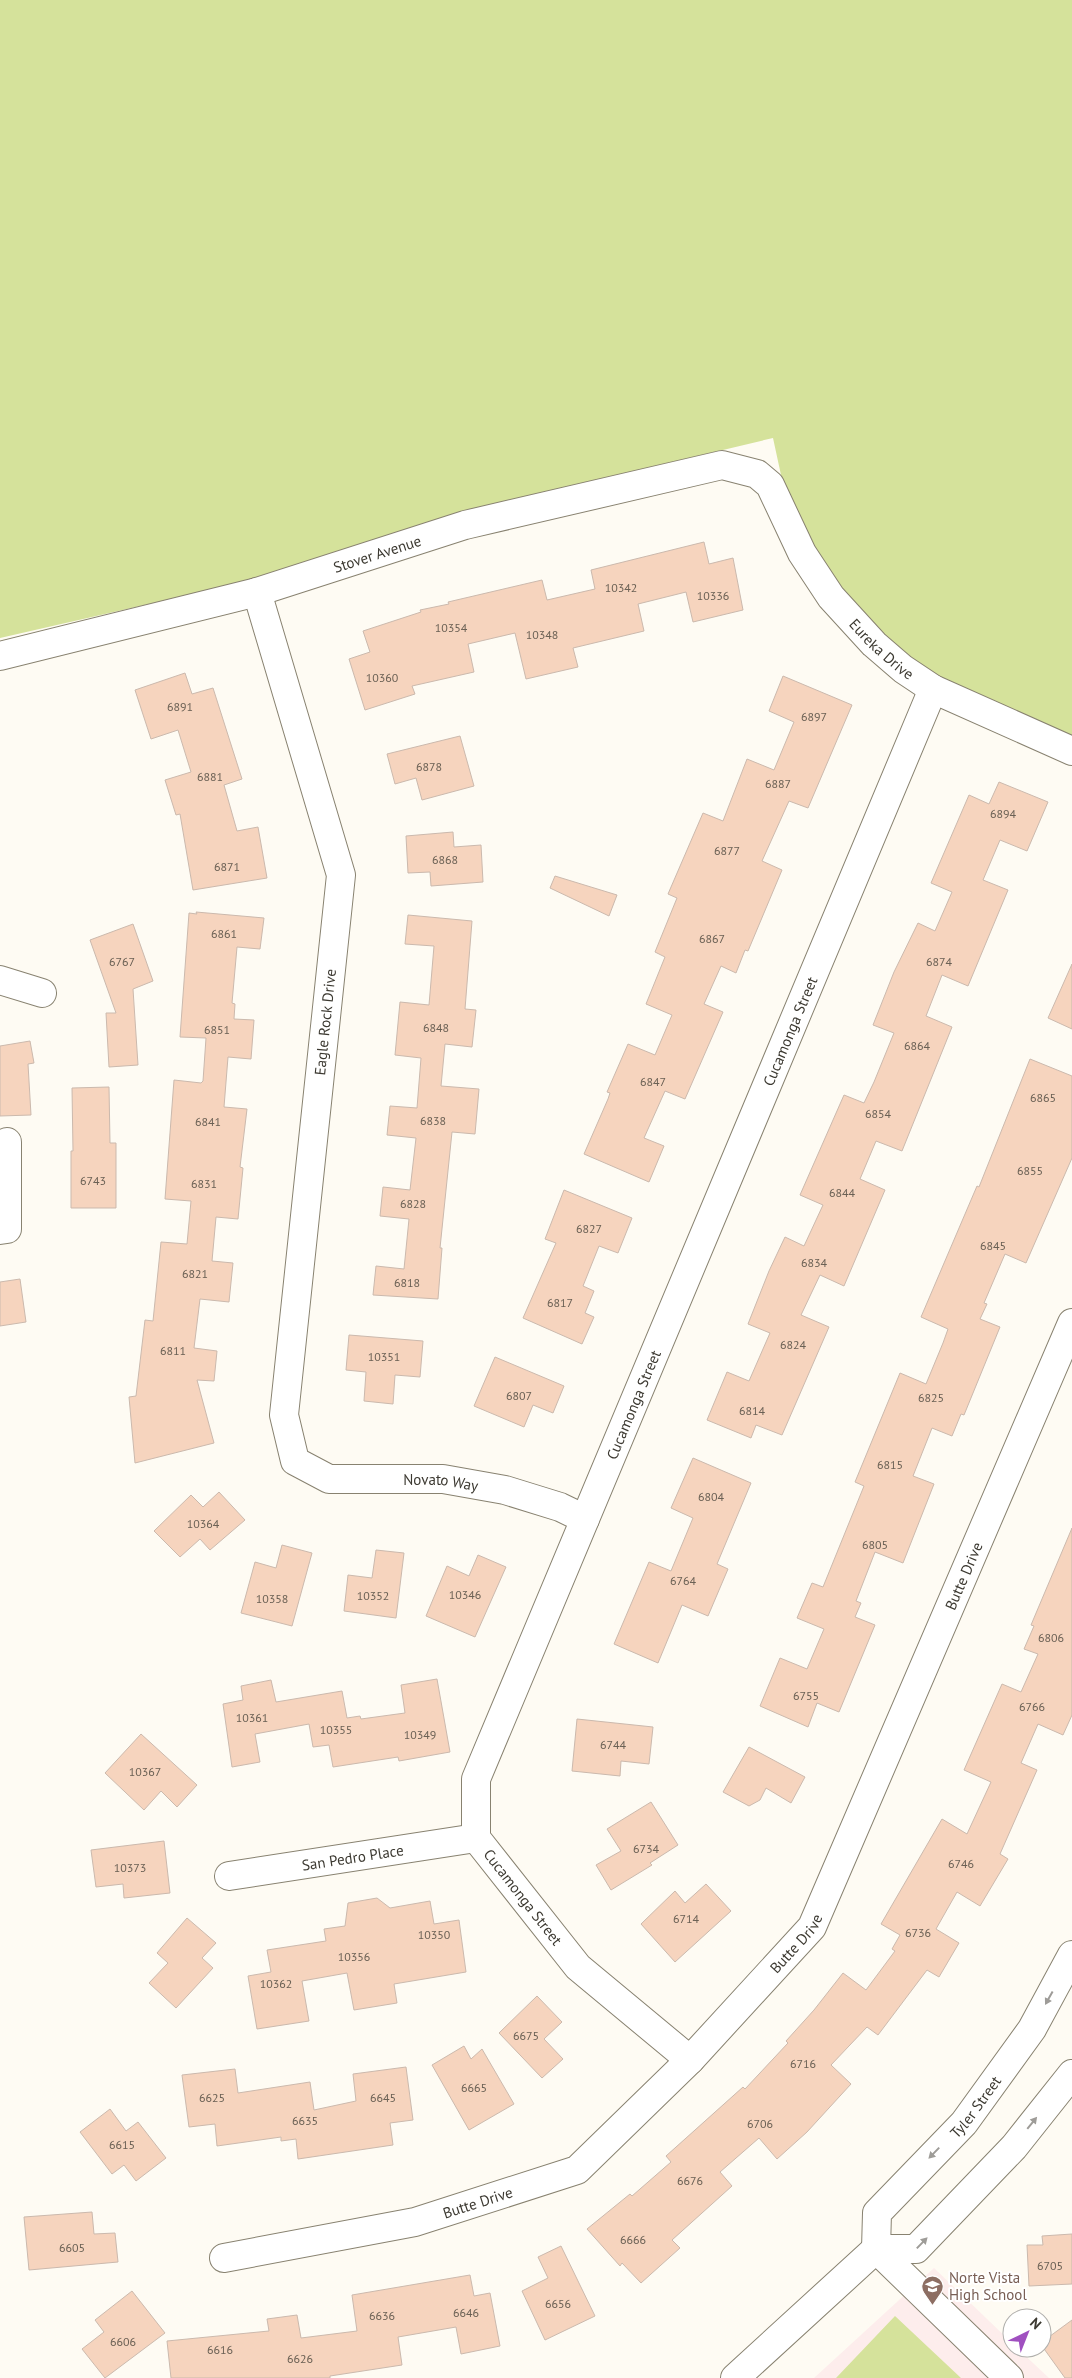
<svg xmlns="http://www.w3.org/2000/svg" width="1072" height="2378" viewBox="0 0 1072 2378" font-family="'PT Sans',sans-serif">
<rect width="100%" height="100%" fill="#fefbf3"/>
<!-- education -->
<path fill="#fdedec" d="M934 2268 1012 2343V2348H1017L1049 2378H814Z"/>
<!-- green -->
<path fill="#d5e29b" d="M0 0H1072V737L960 689 921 665 888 638 844 593 814 549 781 475 773 438 458 513 258 579 0 638Z
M895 2316 961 2378H836Z"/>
<!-- building -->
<path fill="#f6d4be" stroke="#cbb9ad" d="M704 542 709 564 733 558 743 610 693 622 686 592 638 604 644 631 573 648 578 667 526 679 515 633 468 644 474 672 412 686 415 694 365 710 349 659 370 652 363 631 421 612 420 610 449 604 448 602 542 580 547 600 595 589 591 570Z
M185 673 192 694 213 688 242 779 224 785 237 831 258 827 267 878 193 890 180 814 176 815 165 780 191 772 178 730 151 739 135 690Z
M783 676 852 705 808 808 789 801 762 861 782 870 748 951 745 950 736 973 721 966 704 1004 723 1012 685 1099 665 1091 644 1138 664 1146 649 1182 584 1154 608 1099 610 1093 607 1092 628 1044 655 1055 672 1015 646 1004 665 957 655 952 677 898 668 894 703 813 723 821 747 759 774 770 794 722 769 711Z
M460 736 474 786 422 800 416 778 395 784 387 754Z
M999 782 1048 802 1027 851 1000 840 983 880 1008 890 968 986 942 975 926 1016 952 1027 902 1151 876 1141 860 1179 885 1190 844 1286 820 1275 801 1315 829 1327 782 1435 756 1425 751 1438 707 1420 727 1372 749 1381 770 1333 748 1324 769 1271 785 1237 804 1246 823 1205 800 1195 844 1095 864 1103 874 1082 894 1033 873 1025 894 972 918 923 935 931 952 892 931 883 969 795 989 804Z
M453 832 454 847 481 845 483 882 431 886 430 872 408 873 406 836Z
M555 876 617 895 609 916 550 888Z
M196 912 264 918 260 949 237 947 232 1003 235 1004 234 1019 254 1020 251 1059 228 1057 224 1107 247 1109 240 1167 243 1168 238 1219 216 1217 212 1261 233 1263 229 1302 200 1299 194 1348 217 1351 214 1381 197 1380 214 1443 135 1463 129 1397 136 1396 145 1320 153 1321 161 1242 187 1244 191 1201 165 1199 174 1080 201 1083 203 1081 206 1038 180 1037 189 913 197 914Z
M408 915 472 921 465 1009 476 1010 472 1047 445 1044 441 1086 479 1089 475 1134 452 1132 440 1248H442L438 1299 373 1295 376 1266 404 1269 409 1219 380 1216 383 1187 410 1190 416 1138 387 1135 390 1106 417 1108 421 1058 395 1055 400 1002 429 1005 434 946 405 944Z
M133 924 153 981 133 989 138 1065 109 1067 106 1013H116L90 940Z
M1072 964V1029L1048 1018Z
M30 1041 34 1063 28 1064 31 1115 0 1116V1046Z
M1030 1059 1072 1076V1158L1026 1263 1005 1254 984 1303 987 1304 980 1319 1000 1327 964 1415 961 1414 952 1436 932 1428 913 1476 934 1484 903 1563 875 1552 856 1601 861 1603 855 1617 875 1625 839 1712 817 1703 808 1727 760 1706 780 1658 807 1669 824 1629 797 1618 812 1583 823 1587 864 1486 855 1482 900 1373 926 1384 943 1343 948 1329 921 1317 977 1186 979 1187Z
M109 1087 110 1143H116V1208H71V1151H73L72 1088Z
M564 1190 632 1218 618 1253 599 1246 583 1286 594 1291 585 1313 594 1317 582 1344 523 1318 556 1243 545 1239Z
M20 1279 26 1322 0 1326V1282Z
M349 1335 423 1341 420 1377 395 1375 393 1404 364 1401 366 1372 346 1370Z
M495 1357 564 1386 553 1413 533 1405 524 1427 474 1406Z
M693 1458 751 1483 717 1564 728 1569 708 1616 682 1605 658 1663 614 1644 649 1562 671 1571 693 1518 671 1508Z
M219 1492 245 1520 210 1550 200 1539 180 1557 154 1531 191 1495 203 1507Z
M1072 1528V1715L1063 1735 1038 1724 1021 1763 1037 1770 1000 1854 1008 1859 980 1906 957 1892 936 1929 959 1943 939 1977 927 1970 878 2035 867 2027 831 2065 851 2084 807 2132 777 2159 759 2138 720 2172 732 2186 672 2240 680 2248 641 2283 622 2263 620 2266 587 2229 630 2194 632 2196 671 2162 666 2156 743 2087 745 2089 788 2043 786 2041 814 2010 843 1973 866 1990 895 1951 892 1949 900 1935 881 1924 942 1819 967 1834 991 1782 964 1770 1002 1684 1021 1692 1038 1654 1024 1649 1034 1626 1031 1625Z
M282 1545 312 1553 292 1626 241 1613 255 1562 276 1568Z
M376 1550 404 1553 396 1618 344 1611 348 1575 372 1578Z
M478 1555 506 1567 475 1637 426 1616 447 1566 469 1576Z
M437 1679 450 1752 399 1761 398 1757 333 1767 329 1745 313 1747 309 1724 255 1734 260 1762 232 1767 223 1704 243 1700 241 1686 271 1680 276 1702 342 1691 347 1718 360 1716 361 1719 405 1713 401 1685Z
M577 1719 653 1727 649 1764 621 1761 620 1776 572 1771Z
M141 1734 197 1785 177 1807 161 1791 144 1810 105 1773Z
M749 1747 805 1777 791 1803 766 1788 760 1800 749 1806 723 1792Z
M651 1802 678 1845 650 1863 652 1865 611 1890 596 1865 621 1851 607 1829Z
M164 1841 170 1893 124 1898 123 1884 96 1887 91 1850Z
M706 1884 731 1911 675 1962 641 1924 675 1891 685 1903Z
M377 1898 390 1908 430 1901 434 1924 459 1920 466 1972 394 1984 397 2003 354 2010 347 1973 302 1981 309 2021 257 2029 248 1976 271 1972 267 1950 326 1941 324 1929 345 1926 348 1903Z
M187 1918 216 1943 202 1958 213 1968 176 2008 149 1983 168 1963 157 1953Z
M537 1996 562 2022 544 2039 563 2059 542 2078 499 2033Z
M464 2046 471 2059 482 2049 514 2104 469 2130 432 2065Z
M406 2067 413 2120 390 2123 393 2145 298 2159 296 2139 281 2141V2137L217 2146 215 2124 189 2127 182 2075 235 2069 238 2093 310 2082 314 2110 356 2101 353 2074Z
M110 2109 126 2131 138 2122 166 2158 136 2181 124 2165 112 2174 80 2132Z
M92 2212 94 2234 115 2233 118 2262 29 2270 24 2217Z
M1072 2234V2284L1029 2286 1027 2245H1043L1042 2236Z
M561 2246 595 2316 545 2340 522 2291 548 2278 538 2257Z
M470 2275 474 2296 490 2293 500 2346 461 2354 456 2327 398 2337 402 2365 330 2376V2378H171L167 2341 269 2331 267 2319 297 2315 301 2338 357 2331 352 2295Z
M132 2291 165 2333 105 2378 82 2349 104 2332 95 2320Z
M1072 2320V2378H1065L1042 2346V2342Z"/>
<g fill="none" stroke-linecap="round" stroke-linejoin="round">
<defs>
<g id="minor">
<path id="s1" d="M257 592 341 875 284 1415 295 1461 329 1479H443L505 1490 560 1507 585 1519"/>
<path id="s2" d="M0 656 257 592 465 525 722 465 757 474 770 485 802 553 831 597 874 644 903 669 933 689 1072 751"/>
<path d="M0 980 42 993"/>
<path d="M0 1230 7 1229V1142"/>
<path id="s3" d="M229 1876 476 1838"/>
<path id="s4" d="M690 2060 578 1967 476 1838V1779L933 689"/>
<path d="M876 2249 1009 2378"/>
<path id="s5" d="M224 2258 415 2222 577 2170 690 2060 812 1927 1072 1323"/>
</g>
<g id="major">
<path id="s6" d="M876 2249 877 2213 964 2123 1032 2029 1072 1955"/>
<path d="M735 2378 876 2249H916L1014 2147 1072 2074"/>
</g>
</defs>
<!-- minor casing -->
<use href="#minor" stroke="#888270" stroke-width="30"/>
<!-- major casing -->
<use href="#major" stroke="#888270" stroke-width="30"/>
<!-- minor -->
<use href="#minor" stroke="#fff" stroke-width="28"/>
<!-- major -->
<use href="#major" stroke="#fff" stroke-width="28"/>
</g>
<!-- one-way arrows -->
<defs><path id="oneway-solid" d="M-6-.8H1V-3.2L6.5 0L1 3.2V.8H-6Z" transform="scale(1.25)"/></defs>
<g fill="#9e9c98">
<use href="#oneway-solid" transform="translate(1049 1998) rotate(119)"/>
<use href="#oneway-solid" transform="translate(1032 2123) rotate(-51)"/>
<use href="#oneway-solid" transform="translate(934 2153) rotate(134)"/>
<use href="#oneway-solid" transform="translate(922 2243) rotate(-46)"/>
</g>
<!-- icons -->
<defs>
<symbol id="school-pin" viewBox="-11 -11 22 30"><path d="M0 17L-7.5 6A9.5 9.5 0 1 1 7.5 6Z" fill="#8d6e63" stroke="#fff"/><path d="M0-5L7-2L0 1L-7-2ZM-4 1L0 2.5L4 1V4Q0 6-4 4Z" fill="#fff"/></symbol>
</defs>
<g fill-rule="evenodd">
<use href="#school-pin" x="920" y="2274" width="25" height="34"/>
</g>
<g text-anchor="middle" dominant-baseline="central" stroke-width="4" stroke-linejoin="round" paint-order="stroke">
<!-- number labels -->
<g font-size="12" fill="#6a6054">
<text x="621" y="587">10342</text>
<text x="713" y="595">10336</text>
<text x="451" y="627">10354</text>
<text x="542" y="634">10348</text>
<text x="382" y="677">10360</text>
<text x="180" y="706">6891</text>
<text x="814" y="716">6897</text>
<text x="429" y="766">6878</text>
<text x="210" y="776">6881</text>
<text x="778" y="783">6887</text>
<text x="1003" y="813">6894</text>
<text x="727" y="850">6877</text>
<text x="445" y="859">6868</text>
<text x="227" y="866">6871</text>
<text x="224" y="933">6861</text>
<text x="712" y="938">6867</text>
<text x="122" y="961">6767</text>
<text x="939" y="961">6874</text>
<text x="436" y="1027">6848</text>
<text x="217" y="1029">6851</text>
<text x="917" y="1045">6864</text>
<text x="653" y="1081">6847</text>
<text x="1043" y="1097">6865</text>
<text x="878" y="1113">6854</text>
<text x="433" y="1120">6838</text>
<text x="208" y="1121">6841</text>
<text x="1030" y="1170">6855</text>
<text x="93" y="1180">6743</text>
<text x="204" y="1183">6831</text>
<text x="842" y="1192">6844</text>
<text x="413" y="1203">6828</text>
<text x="589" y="1228">6827</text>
<text x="993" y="1245">6845</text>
<text x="814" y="1262">6834</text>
<text x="195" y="1273">6821</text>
<text x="407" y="1282">6818</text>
<text x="560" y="1302">6817</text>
<text x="793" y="1344">6824</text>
<text x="173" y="1350">6811</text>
<text x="384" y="1356">10351</text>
<text x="519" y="1395">6807</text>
<text x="931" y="1397">6825</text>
<text x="752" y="1410">6814</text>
<text x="890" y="1464">6815</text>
<text x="711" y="1496">6804</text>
<text x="203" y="1523">10364</text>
<text x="875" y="1544">6805</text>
<text x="683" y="1580">6764</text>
<text x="465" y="1594">10346</text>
<text x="373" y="1595">10352</text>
<text x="272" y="1598">10358</text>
<text x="1051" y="1637">6806</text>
<text x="806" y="1695">6755</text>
<text x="1032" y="1706">6766</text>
<text x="252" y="1717">10361</text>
<text x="336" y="1729">10355</text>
<text x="420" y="1734">10349</text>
<text x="613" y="1744">6744</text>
<text x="145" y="1771">10367</text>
<text x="646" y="1848">6734</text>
<text x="961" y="1863">6746</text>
<text x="130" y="1867">10373</text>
<text x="686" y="1918">6714</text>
<text x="918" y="1932">6736</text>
<text x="434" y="1934">10350</text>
<text x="354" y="1956">10356</text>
<text x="276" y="1983">10362</text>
<text x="526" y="2035">6675</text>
<text x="803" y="2063">6716</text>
<text x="474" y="2087">6665</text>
<text x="212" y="2097">6625</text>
<text x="383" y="2097">6645</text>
<text x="305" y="2120">6635</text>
<text x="760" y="2123">6706</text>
<text x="122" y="2144">6615</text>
<text x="690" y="2180">6676</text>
<text x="633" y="2239">6666</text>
<text x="72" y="2247">6605</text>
<text x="1050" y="2265">6705</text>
<text x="558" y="2303">6656</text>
<text x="466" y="2312">6646</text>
<text x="382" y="2315">6636</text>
<text x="123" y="2341">6606</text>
<text x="220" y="2349">6616</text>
<text x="300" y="2358">6626</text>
</g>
<!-- street labels -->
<g font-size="15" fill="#3c3931" stroke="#fff">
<text stroke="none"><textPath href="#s2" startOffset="391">Stover Avenue</textPath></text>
<text stroke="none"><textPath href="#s2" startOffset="1001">Eureka Drive</textPath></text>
<text transform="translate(325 1022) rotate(-84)">Eagle Rock Drive</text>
<text stroke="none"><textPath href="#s4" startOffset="1180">Cucamonga Street</textPath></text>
<text stroke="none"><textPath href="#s4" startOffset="775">Cucamonga Street</textPath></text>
<text stroke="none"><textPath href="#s1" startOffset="1036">Novato Way</textPath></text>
<text stroke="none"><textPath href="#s5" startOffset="1085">Butte Drive</textPath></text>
<text stroke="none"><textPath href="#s3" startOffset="125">San Pedro Place</textPath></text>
<text transform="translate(523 1897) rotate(52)">Cucamonga Street</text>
<text stroke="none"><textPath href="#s5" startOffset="680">Butte Drive</textPath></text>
<text stroke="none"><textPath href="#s6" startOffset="181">Tyler Street</textPath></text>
<text stroke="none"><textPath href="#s5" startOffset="260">Butte Drive</textPath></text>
</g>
<!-- education labels -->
<g font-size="15" fill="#785e54" stroke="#fff" text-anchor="start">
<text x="949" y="2277">Norte Vista<tspan x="949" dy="17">High School</tspan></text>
</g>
</g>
<!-- north arrow -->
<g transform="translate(1027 2333) rotate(43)"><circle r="24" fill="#ffffff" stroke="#b1b0ad"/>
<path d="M0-4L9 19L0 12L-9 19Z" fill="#a050c0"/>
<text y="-8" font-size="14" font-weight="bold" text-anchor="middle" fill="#3c3931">N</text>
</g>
</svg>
